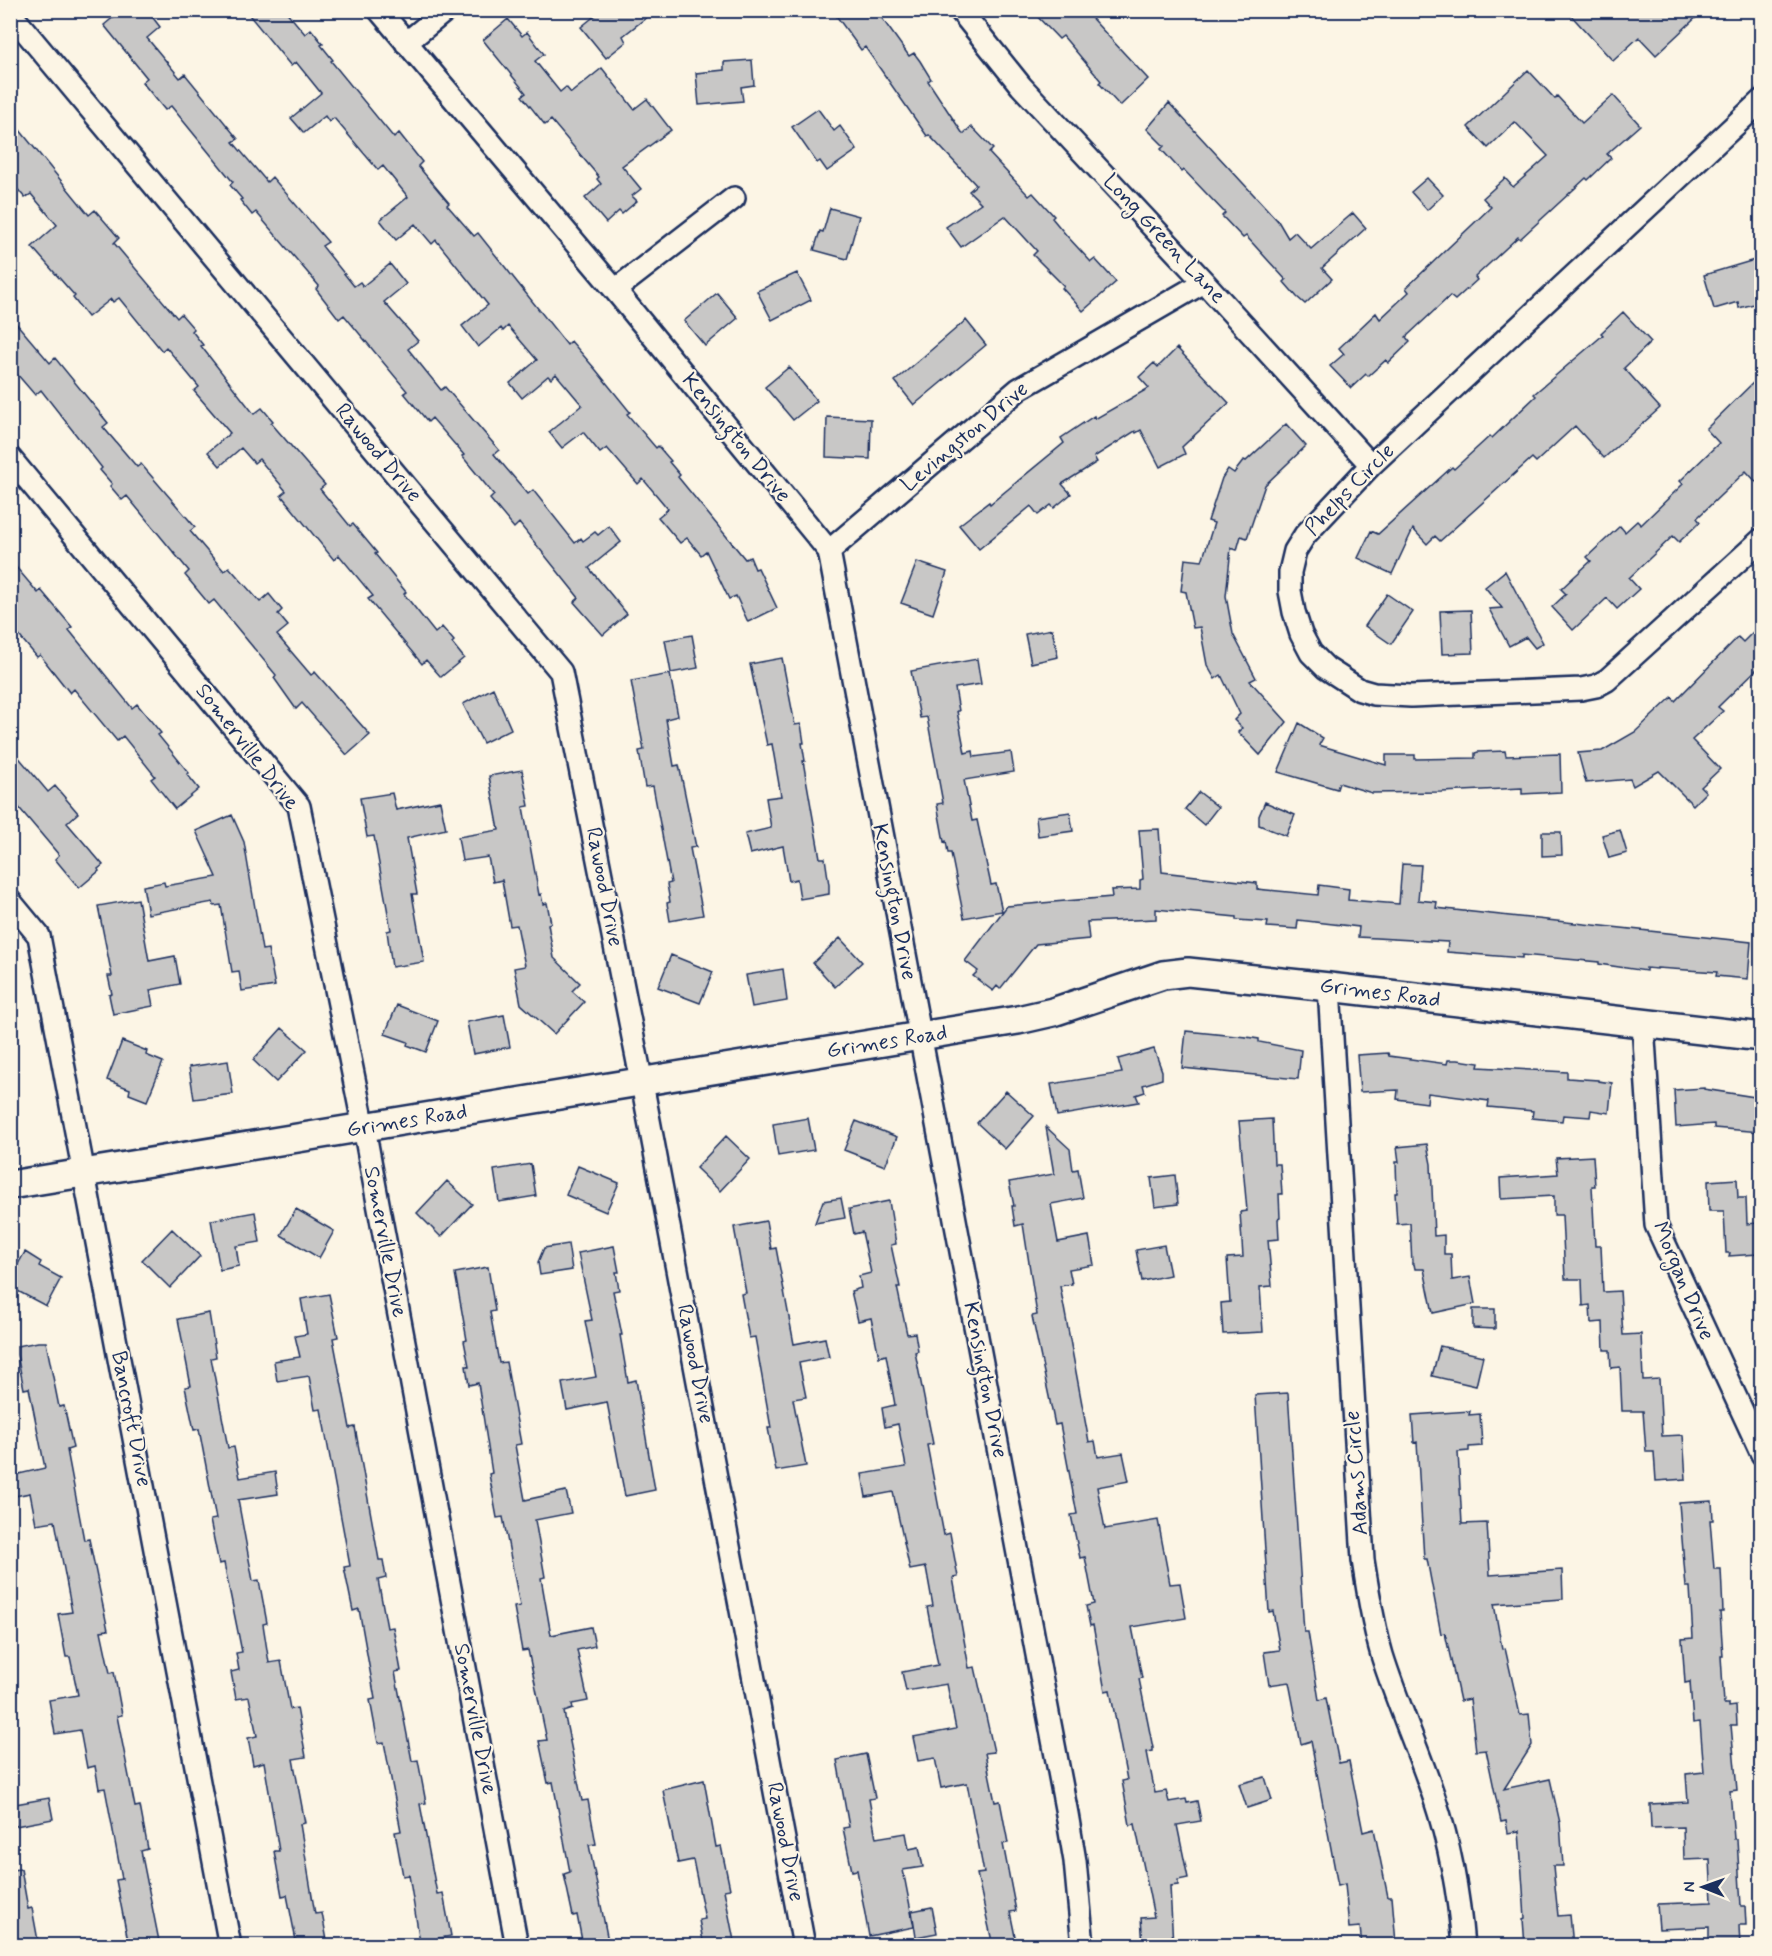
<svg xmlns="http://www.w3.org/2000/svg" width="1772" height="1956" viewBox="0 0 1772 1956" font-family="Mynerve,sans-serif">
<rect width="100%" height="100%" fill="#fcf5e5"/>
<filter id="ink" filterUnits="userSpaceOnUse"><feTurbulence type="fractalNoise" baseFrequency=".0167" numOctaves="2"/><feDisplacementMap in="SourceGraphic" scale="12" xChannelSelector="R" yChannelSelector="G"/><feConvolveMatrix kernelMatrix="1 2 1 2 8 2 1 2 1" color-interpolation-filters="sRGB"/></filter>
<g filter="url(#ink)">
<!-- building -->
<path fill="#c8c7c6" stroke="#1b2f5e" stroke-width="1.5" d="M122 10H147L160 27 147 38 180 78 185 74 238 139 233 142 267 182 272 177 328 242 322 246 354 286 360 282 363 286 390 264 406 284 384 302 418 341 408 349 441 390 445 387 499 450 494 454 528 494 533 490 575 543 581 538 583 541 595 532 598 535 609 526 621 542 589 568 627 614 603 635 574 602 579 598 519 523 514 528 490 499 494 495 462 456 464 455 432 418 428 422 404 393 407 391 344 315 339 319 316 289 319 286 256 212 252 215 240 200 242 199 230 185 233 182 171 106 165 110 142 82 147 78 104 25Z
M245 10H285L305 34 311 29 323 44 321 45 333 60 331 61 394 138 399 133 422 162 418 166 449 203 447 205 474 236 478 233 567 345 571 341 596 370 630 412 627 414 656 448 658 446 671 461 669 462 680 475 678 477 745 559 750 557 755 569 758 568 777 608 748 622 736 596 729 599 706 551 701 555 687 538 680 543 658 517 668 509 643 479 638 484 607 448 600 453 583 432 562 448 549 432 582 405 556 374 551 379 548 376 522 398 510 383 537 360 508 326 503 331 501 328 478 347 462 326 488 305 436 240 432 244 415 224 396 240 380 220 408 197 383 166 378 170 334 118 329 122 325 116 304 133 291 118 321 93 296 62 291 66Z
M602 10H656L623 36 626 42 606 58 581 27Z
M832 10H876L909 56 914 53 920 61 931 79 928 81 963 134 971 127 975 130 993 149 989 153 1029 196 1033 193 1054 216 1052 218 1067 236 1091 262 1095 259 1116 282 1083 311 1062 288 1064 286 1033 255 1037 251 1005 216 961 247 946 227 981 203 969 191 976 185 929 135 927 136 865 47 861 50Z
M1031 10H1084L1148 79 1120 106 1099 83 1101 81 1063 36 1059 39Z
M1566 10H1704L1656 55 1639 37 1613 61Z
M508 19 522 36 527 32 544 54 535 61 560 92 566 87 571 93 602 68 634 109 647 99 671 130 622 166 641 189 632 196 637 201 622 214 619 211 606 223 585 198 601 184 597 179 599 177 551 120 545 125 522 96 526 93 483 40Z
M752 60 754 85 741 87 743 101 699 105 696 73 724 70V62Z
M1528 70 1555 99 1557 96 1582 123 1613 95 1640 125 1607 154 1611 158 1588 180 1586 178 1520 239 1518 237 1475 277 1477 280 1455 300 1450 296 1406 337 1410 342 1388 363 1386 360 1368 376 1366 374 1351 388 1330 366 1344 354 1339 348 1376 313 1380 319 1409 292 1406 288 1491 207 1483 198 1505 178 1513 187 1548 156 1515 122 1488 148 1468 127Z
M1169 103 1278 221 1288 238 1295 232 1311 249 1353 213 1366 228 1322 268 1332 279 1305 304 1297 297 1284 282 1286 280 1246 236 1243 238 1222 216 1225 213 1184 170 1182 172 1161 149 1164 146 1147 129Z
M818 109 834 131 840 126 857 150 827 171 820 161 817 163 792 127Z
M10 118 89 215 95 210 119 238 114 243 177 318 181 314 194 329 192 331 203 345 201 346 254 414 262 408 273 421 271 423 325 485 320 489 350 526 353 524 377 553 375 554 406 592 404 594 435 633 442 627 454 641 452 643 464 658 441 677 426 660 422 664 368 599 373 596 339 555 334 560 281 495 286 491 259 459 254 463 241 448 220 466 208 452 230 433 194 391 199 387 166 347 162 351 119 298 113 302 111 299 88 317 73 298 75 296 32 247 57 225 31 194 25 198 10 180Z
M1427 178 1443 195 1427 210 1411 192Z
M830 208 859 216 847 259 814 250 820 231 823 232Z
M1761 258V302L1739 308 1738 302 1714 309 1704 275Z
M797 273 811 300 772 320 757 291Z
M717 293 738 318 705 346 684 321Z
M1623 312 1651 342 1624 368 1660 408 1604 458 1575 426 1536 462 1532 458 1440 541 1435 536 1427 544 1413 529 1392 574 1358 558 1371 531 1378 534 1452 467 1454 469 1490 436 1492 438 1536 396 1534 394 1603 335 1601 333Z
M10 316 50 363 55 358 108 423 103 427 137 467 141 464 195 527 190 531 224 571 229 567 260 602 269 594 282 610 278 614 288 626 277 635 311 675 315 672 370 735 347 755 302 703 296 709 274 678 276 675 214 600 209 604 185 575 189 571 127 496 122 500 110 486 112 484 100 470 102 468 41 390 35 395 10 366Z
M966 320 986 345 914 405 895 381Z
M1177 348 1229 403 1182 447 1185 454 1160 467 1141 430 1136 433 1135 431 1094 457 1097 462 1062 484 1071 494 1054 508 1051 505 1038 515 1031 506 979 549 959 525 989 502 990 504 1064 443 1061 438 1094 416 1095 419 1149 388 1139 377 1154 363 1158 367Z
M789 367 817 401 793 420 765 387Z
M1761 375V487L1746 471 1697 518 1700 522 1679 542 1673 536 1629 578 1639 589 1617 609 1607 598 1573 630 1552 607 1566 594 1561 589 1591 561 1587 557 1620 526 1625 532 1637 521 1641 525 1683 484 1680 481 1719 443 1706 429Z
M827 417 871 419 870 459 826 457Z
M1286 424 1306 446 1265 485 1247 538 1241 536 1237 550 1231 548 1226 596 1233 634 1256 678 1250 681 1287 722 1260 755 1238 732 1242 728 1234 720 1240 714 1221 675 1215 679 1207 665 1200 627 1193 628 1186 592 1181 591 1185 559 1202 561 1214 523 1208 521 1222 478 1228 469 1234 473 1244 460 1246 461Z
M10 560 38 593 41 590 72 627 69 630 132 708 137 704 161 733 158 735 189 773 187 774 199 789 175 809 151 779 155 776 123 736 117 741 74 689 70 693 40 655 37 657 10 625Z
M917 562 947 572 933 614 901 603Z
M1505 571 1543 643 1535 648 1526 637 1509 646 1489 609 1502 608 1485 587Z
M1387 594 1413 612 1391 644 1365 626Z
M1471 610 1473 653 1442 654 1440 611Z
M1761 624V665L1718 707 1723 711 1692 740 1720 769 1701 787 1706 792 1693 805 1659 771 1633 786 1630 779 1586 783 1578 753 1602 751 1635 732 1672 697 1675 701 1738 637 1743 642Z
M1052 629 1058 657 1031 663 1025 634Z
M692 635 698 668 671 673 665 640Z
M782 658 795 725 801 724 804 743H802L805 761H803L820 858H825L829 885V894L800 899 797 879 789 881 783 846 750 854 745 834 771 828 766 798 781 796 772 744 767 745 750 664Z
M977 659 981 684 955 688 959 711H957L965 753 973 751 974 757 1011 752 1014 772 964 780 972 821 977 820 991 885 996 884 1002 911 964 918 951 853H948L946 841 944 842 937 804 943 803 927 717 920 718 911 671Z
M670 674 678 716 666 719 674 766 679 765 696 847 690 848 703 915 670 921 667 903 670 902 667 884 671 883 653 786 645 787 639 751 644 750 631 681Z
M493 688 511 729 483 743 463 704Z
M1299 723 1323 738 1319 745 1386 765V755H1415V759L1475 758V753L1478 752 1505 751 1506 756 1560 754 1561 792 1522 794V788L1442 792 1372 793 1339 783 1337 789 1278 772Z
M10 747 48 792 55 786 78 813 67 823 103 865 98 869 99 871 79 888 55 859 59 855 10 797Z
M522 770 529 806 523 807 539 895 541 894 543 904 547 903 551 923 548 924 554 958 580 983 572 991 584 1002 554 1034 521 1004 514 968 525 966 517 925 510 926 502 880 493 882 488 857 462 861 458 837 499 830 489 776Z
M1199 792 1218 807 1204 825 1185 809Z
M392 793 396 810 440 801 446 829 407 838 417 894H412L424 962 392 967 387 931 391 930 374 836 367 837 360 798Z
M1265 802 1295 815 1286 836 1259 825V816Z
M1070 812 1073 831 1038 836 1036 817Z
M232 815 244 842 262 950 268 949 275 986 242 991 239 971 232 972 221 905 214 906 213 902 148 914 143 886 164 882 165 886 217 877 196 831Z
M1159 829 1162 872 1257 883V889L1318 895 1319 885 1349 889 1348 900 1399 904 1402 864 1421 865 1418 900 1437 902 1436 908 1751 942 1748 979 1716 976 1717 972 1657 968V969L1646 968V971L1599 964V962L1522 955V958L1447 952 1448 942 1358 937 1359 927 1298 920 1297 929 1267 927 1268 922 1236 920V917L1156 909V919L1087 922 1089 939 1036 944 1000 989 997 986 993 991 973 976 978 971 965 961 1007 906 1112 897 1111 890 1140 889V880L1143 879 1139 830Z
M1620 830 1627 853 1609 858 1602 835Z
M1542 832H1561L1562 855 1542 856Z
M138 899 149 961 175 956 180 984 150 990 153 1006 113 1014 109 995 112 994 108 976H112L98 906Z
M840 938 862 962 835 987 813 963Z
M671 955 713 972 700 1003 658 987Z
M783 969 787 1001 752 1007 746 975Z
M397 1005 438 1021 426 1052 407 1045 408 1042 385 1034Z
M504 1015 510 1047 473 1054 467 1022Z
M282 1028 307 1050 276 1082 253 1060Z
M1186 1031 1246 1037 1259 1039V1042L1301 1050 1298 1079 1182 1068Z
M122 1041 147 1051 146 1055 163 1062 147 1101 129 1094 130 1089 107 1080Z
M1154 1049 1162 1071V1079L1143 1085 1145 1092 1136 1095 1139 1102 1057 1116 1051 1084 1122 1073 1118 1059Z
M1388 1053 1389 1056 1447 1064 1448 1060H1458L1479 1063 1478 1067 1567 1072V1078L1598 1080V1081L1612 1083 1609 1113 1591 1110 1590 1117 1563 1115 1562 1121 1532 1118 1533 1111 1488 1107 1489 1101 1428 1093 1427 1103 1397 1099 1398 1090 1360 1092 1357 1055Z
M228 1061 233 1094 194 1099 189 1067Z
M1704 1088V1089L1761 1098V1132L1714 1128V1124L1676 1127 1674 1090Z
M1006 1091 1034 1116 1005 1149 977 1123Z
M808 1118 814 1150 778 1156 773 1124Z
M1272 1119 1274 1164H1280L1282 1194H1279L1280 1218 1278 1219 1279 1239 1268 1240 1272 1286 1260 1287 1263 1332 1223 1334 1221 1303 1230 1302 1227 1258 1243 1257 1240 1212 1247 1211 1239 1121Z
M856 1121 897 1137 885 1166 844 1150Z
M1046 1127 1070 1149 1073 1170 1078 1169 1083 1198 1051 1204 1058 1242 1089 1236 1094 1265 1069 1269 1072 1284 1060 1286 1089 1442 1095 1441 1098 1457 1123 1453 1129 1481 1097 1487 1105 1529 1158 1520 1170 1584 1180 1583 1186 1618 1132 1627 1142 1678 1139 1679 1153 1748V1751L1147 1752 1155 1793 1166 1791 1169 1802 1186 1799 1187 1803 1197 1801 1201 1821 1177 1825 1188 1878 1178 1880V1885L1170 1886 1173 1946H1143L1141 1918 1154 1917 1135 1824 1130 1825 1122 1781 1127 1780 1110 1690 1105 1691 1093 1625 1090 1626 1086 1606 1094 1604 1085 1557 1080 1558 1071 1515 1077 1514 1060 1424 1055 1425 1032 1316 1037 1315 1023 1224 1015 1226 1012 1206H1014L1009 1182 1054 1174Z
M726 1136 750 1159 720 1191 696 1168Z
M1427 1144 1431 1164 1434 1236 1444 1235V1254H1451L1452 1280 1470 1277 1475 1304 1433 1313 1424 1269H1415L1414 1264H1412L1410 1223 1397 1224 1395 1193H1397L1396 1162H1399L1397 1147Z
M1593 1156 1595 1186H1592L1595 1246H1601L1603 1292 1620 1291 1623 1335 1641 1334 1643 1380 1659 1379 1662 1436 1683 1435 1686 1479 1656 1481 1654 1452H1646L1643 1411H1622L1620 1367 1611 1368 1610 1350H1604L1603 1322 1591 1323 1590 1305 1583 1306 1582 1279H1565L1562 1215H1554V1196L1501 1199 1500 1178 1558 1174 1556 1158Z
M531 1164 536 1196 499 1202 494 1170Z
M578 1166 619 1183 606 1212 566 1195Z
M1175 1175 1178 1204 1155 1207 1151 1178Z
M1737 1179 1738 1198H1746L1747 1224 1757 1223 1758 1254 1729 1256 1730 1253H1726L1724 1211H1709L1708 1181Z
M447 1181 472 1204 441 1237 417 1213Z
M841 1198 845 1218 815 1223 823 1201Z
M889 1201 896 1244 891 1245 900 1287H897L907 1334 915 1333 918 1351 915 1352 933 1444 927 1445 944 1535 950 1533 958 1577 953 1578 969 1668 975 1667 994 1752 985 1753 995 1802 1000 1801 1008 1843 1003 1844 1016 1911 1010 1912 1017 1946H993L977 1874 984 1873 967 1783 941 1788 935 1758 918 1761 913 1737 956 1729 947 1684 906 1691 902 1672 938 1665 927 1607 933 1606 926 1567 910 1570 893 1492 866 1497 862 1474 906 1467 898 1424 885 1427 882 1408 895 1405 886 1355 879 1357 871 1318 858 1321 851 1291 861 1288 859 1276 871 1273 862 1232 854 1234 849 1209Z
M296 1209 334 1231 319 1258 281 1235Z
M255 1212 260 1242 236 1246 239 1266 220 1270 211 1220Z
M766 1221 771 1249 776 1248 794 1344 825 1338 829 1357 799 1363 806 1397 793 1399 806 1466 776 1471 768 1428H771L755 1337 749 1338 741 1294 746 1293 734 1227Z
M172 1229 200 1256 170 1288 142 1260Z
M568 1244 572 1270 540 1275 538 1262 544 1248Z
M1164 1245 1170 1275 1142 1281 1136 1250Z
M614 1246 619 1272H616L619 1290 613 1291 622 1335H620L628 1382 636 1380 655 1490 625 1496 607 1402 567 1410 562 1383 596 1377 585 1321 592 1320 578 1253Z
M25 1252 41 1262 39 1266 61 1278 46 1306 10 1287V1278Z
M488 1267 495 1311 490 1312 499 1363 506 1362 521 1444 515 1445 525 1500 566 1491 571 1513 535 1520 545 1577 541 1578 551 1635 591 1627 595 1646 577 1650 588 1701 572 1704 573 1709 564 1712 582 1801 588 1800 596 1844 589 1845 609 1946H583L577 1915 573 1916 564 1874 570 1872 553 1782 548 1783 539 1741 547 1740 528 1650 522 1651 514 1607 520 1606 503 1517 497 1518 489 1474 492 1473 478 1383 469 1385 466 1366H469L464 1341 467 1340 455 1273Z
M329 1294 338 1337 333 1338 350 1428 355 1427 379 1560H383L386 1578 378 1580 387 1628 393 1627 401 1671 395 1672 412 1761 418 1760 426 1803 420 1804 437 1894 443 1893 451 1936 420 1942 409 1875 403 1876 395 1832 401 1831 384 1742 378 1743 370 1700 375 1699 359 1609 353 1611 344 1567 350 1566 321 1409 315 1410 309 1376 277 1381 274 1361 300 1357 295 1336 307 1334 301 1299Z
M1473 1309H1495V1329L1473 1328Z
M209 1313 216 1357 211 1358 228 1448 234 1447 240 1478 275 1472 278 1494 238 1500 253 1581 259 1580 267 1623 263 1624 269 1663 281 1661 290 1709 297 1708 306 1757 293 1759 305 1823 300 1824 315 1914 322 1913 328 1946H297L287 1895 282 1896 280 1885 274 1851H279L264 1762 253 1765 248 1738 257 1736 249 1697 236 1699 231 1672 239 1670 236 1653 242 1652 224 1563 219 1564 210 1520 216 1519 199 1429 194 1430 185 1387 191 1386 178 1319Z
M38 1342H46L59 1407 64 1406 73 1448 67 1450 84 1540 89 1539 108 1630 101 1631 110 1673 114 1672 122 1715 117 1716 135 1807 140 1806 148 1849 141 1851 160 1946H129L116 1880 122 1879 105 1788 99 1789 95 1766 87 1768 80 1730 55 1734 49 1700 78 1695 70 1657H66L58 1614 72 1612 55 1521 36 1524 30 1493 10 1497V1476L45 1468 29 1388 24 1389 17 1355V1346Z
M1440 1346 1483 1356 1476 1386 1432 1376Z
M1288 1393 1304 1632H1308L1319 1700 1326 1698 1339 1763 1349 1761 1363 1832 1374 1829 1388 1897H1392L1396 1943 1362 1946 1360 1927 1349 1928 1345 1884 1338 1886 1311 1741 1301 1744 1289 1682 1269 1685 1264 1652 1280 1650 1273 1611 1269 1612 1255 1395Z
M1470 1411 1469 1415 1480 1414 1482 1446 1469 1447V1451L1458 1452 1462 1524 1487 1523 1490 1575 1562 1570 1563 1599 1494 1604 1502 1649 1505 1648 1520 1715 1529 1714 1532 1745 1504 1789 1550 1779 1560 1823 1563 1866H1553L1558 1916 1570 1915 1573 1946H1525L1523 1919 1525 1918 1519 1831 1508 1833 1506 1821 1501 1822 1486 1750 1476 1751 1470 1699 1460 1701 1445 1633 1441 1634 1427 1559H1424L1417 1442 1414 1443 1412 1415Z
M1712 1501 1713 1520H1710L1714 1569H1721L1723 1612H1720L1723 1656H1721L1724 1704H1729V1707L1736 1706 1737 1725H1731L1737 1790 1730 1791 1734 1839H1737L1741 1906H1745L1746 1925H1739L1740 1946H1709V1927L1659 1929 1657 1904 1712 1902 1710 1859 1684 1860 1683 1827 1651 1828 1650 1804 1688 1802 1686 1774 1704 1772 1700 1722 1693 1723 1690 1682 1685 1683 1682 1639 1693 1638 1690 1587H1686L1679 1503Z
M866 1754 875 1798 869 1799 876 1838 906 1833 909 1849 919 1847 923 1867 903 1870 914 1927 869 1936 857 1870 852 1871 843 1828 849 1827 837 1760Z
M1265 1777 1272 1800 1247 1808 1239 1784Z
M704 1780 716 1847 721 1846 730 1889 724 1890 735 1946H704L699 1920 705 1919 693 1860 678 1863 665 1801 663 1790Z
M49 1798 53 1819 10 1827V1805Z
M21 1869 28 1909 32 1908 39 1946H10V1870Z
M932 1907 937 1933 916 1937 912 1911Z"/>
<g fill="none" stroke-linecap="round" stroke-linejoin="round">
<defs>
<path id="minor" d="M379 10 615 290 829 551 1067 1814 1075 1861 1083 1946
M960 10 1021 86 1204 282 1371 465
M10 13 561 672 642 1083 804 1946
M406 43 446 10
M1762 100 1371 465 1305 535 1295 551 1290 572V591L1294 612 1301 634 1311 653 1326 668 1360 690 1374 694 1411 696 1581 689 1596 686 1607 680 1762 539
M615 290 734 198
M10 458 299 806 364 1128 517 1946
M829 551 1019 389 1204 282
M10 901 39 936 230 1946
M1329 987 1363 1560C1368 1592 1373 1624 1382 1655 1397 1703 1418 1749 1434 1797 1450 1845 1459 1895 1463 1946
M1643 1024 1656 1225 1762 1454"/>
<path id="tertiary" d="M10 1185 1018 1020 1053 1012 1163 975 1188 972 1329 987 1762 1037"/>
</defs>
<!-- minor casing -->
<use href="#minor" stroke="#1b2f5e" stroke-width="26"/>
<!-- tertiary casing -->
<use href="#tertiary" stroke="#1b2f5e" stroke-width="32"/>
<!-- minor -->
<use href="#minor" stroke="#fcf5e5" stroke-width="21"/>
<!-- tertiary -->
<use href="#tertiary" stroke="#fcf5e5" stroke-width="27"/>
</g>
</g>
<g text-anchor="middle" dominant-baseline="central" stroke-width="4.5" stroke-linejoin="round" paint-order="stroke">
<!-- street labels -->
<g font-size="22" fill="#1b2f5e" stroke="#fcf5e5">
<text transform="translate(1164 239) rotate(47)">Long Green Lane</text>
<text transform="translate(965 437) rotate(-40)">Levingston Drive</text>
<text transform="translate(736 438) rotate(51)">Kensington Drive</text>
<text transform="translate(378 453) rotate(50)">Rawood Drive</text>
<text transform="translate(1350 490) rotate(-46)">Phelps Circle</text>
<text transform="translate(247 747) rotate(52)">Somerville Drive</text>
<text transform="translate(604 887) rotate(79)">Rawood Drive</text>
<text transform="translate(894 902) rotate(79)">Kensington Drive</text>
<text transform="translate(1380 993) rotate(7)">Grimes Road</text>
<text transform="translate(887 1042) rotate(-9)">Grimes Road</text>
<text transform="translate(407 1121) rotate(-9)">Grimes Road</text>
<text transform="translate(385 1242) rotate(79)">Somerville Drive</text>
<text transform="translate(1683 1281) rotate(67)">Morgan Drive</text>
<text transform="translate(695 1364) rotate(79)">Rawood Drive</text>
<text transform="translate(985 1380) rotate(79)">Kensington Drive</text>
<text transform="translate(131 1419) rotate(79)">Bancroft Drive</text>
<text transform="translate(1357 1473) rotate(-94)">Adams Circle</text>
<text transform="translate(475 1719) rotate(79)">Somerville Drive</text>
<text transform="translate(785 1842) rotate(79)">Rawood Drive</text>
</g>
</g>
<!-- margin -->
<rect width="1772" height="1956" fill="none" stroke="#fcf5e5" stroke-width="36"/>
<rect x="18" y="18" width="1736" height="1920" fill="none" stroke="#1b2f5e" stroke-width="2" filter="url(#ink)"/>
<!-- north arrow -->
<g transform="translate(1703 1887) rotate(271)" stroke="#fcf5e5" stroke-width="4.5" paint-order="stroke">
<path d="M0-4.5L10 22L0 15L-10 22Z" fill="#1b2f5e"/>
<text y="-9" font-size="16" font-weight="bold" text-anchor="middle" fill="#1b2f5e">N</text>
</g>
</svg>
